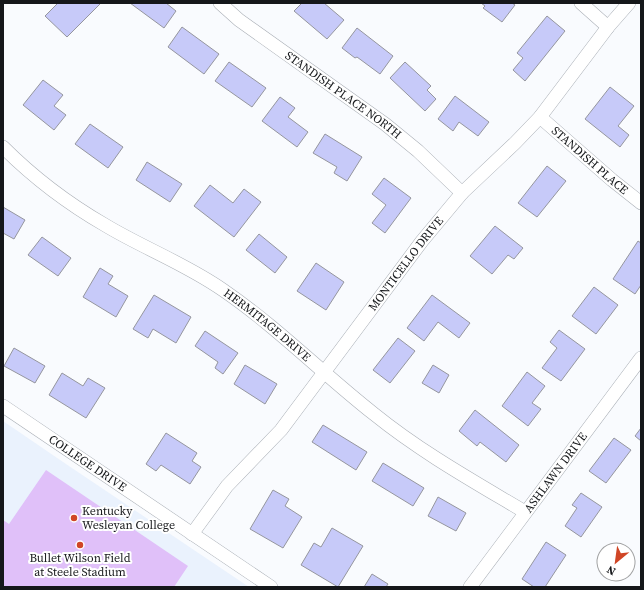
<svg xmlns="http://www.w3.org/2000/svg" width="644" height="590" viewBox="0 0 644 590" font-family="'Source Serif 4',serif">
<rect width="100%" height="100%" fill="#f9fbfe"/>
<!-- built -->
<path fill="#eaf2fd" d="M3 421 63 462 249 587H3Z"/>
<!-- green -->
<path fill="#e0c0f9" d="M46 470 188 566 174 587H3V520L9 524Z"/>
<!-- building -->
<path fill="#c7caf9" stroke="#95969e" d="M58 3H101L67 37 45 16Z
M130 3H166L176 11 164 28Z
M302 3H324L344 20 327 39 294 11Z
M481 3H512L515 5 502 22 483 8 485 6Z
M547 16 565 31 525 81 513 70 523 58 517 53Z
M182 27 219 54 204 74 168 47Z
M357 28 393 56 380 74 357 57 355 58 342 48Z
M229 62 266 88 252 107 215 81Z
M405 62 431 86 427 90 436 99 425 111 390 78Z
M43 80 63 95 54 106 66 115 54 130 23 105Z
M610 87 634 106 618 126 629 135 620 147 585 119Z
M455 96 489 122 478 136 459 122 453 131 438 119Z
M280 97 295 108 288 117 308 132 297 147 262 121Z
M90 124 123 147 108 168 75 144Z
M325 134 362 157 347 181 334 173 337 167 313 153Z
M147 162 182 184 170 202 136 180Z
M547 166 566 181 537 217 518 203Z
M384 178 411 198 385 233 372 223 386 205 372 194Z
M210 185 233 203 244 189 261 202 234 237 194 206Z
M3 207 25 220 14 239 3 233Z
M495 226 523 248 514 259 508 255 492 274 470 256Z
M259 234 287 257 275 273 246 250Z
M42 237 71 258 58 276 28 255Z
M638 241 641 243V285L635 294 613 279Z
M316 263 344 282 326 310 297 291Z
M100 268 113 276 108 284 128 296 116 317 83 297Z
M594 287 618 305 596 334 572 316Z
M154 295 191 317 176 343 153 329 148 338 133 329Z
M432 295 470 323 459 338 438 322 424 341 407 328Z
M559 330 585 349 561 381 542 368 557 348 550 342Z
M205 331 238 353 223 374 215 368 218 362 195 346Z
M398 338 415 351 390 383 373 370Z
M14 348 45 366 35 383 4 366Z
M245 365 277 384 265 404 234 384Z
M433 365 449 375 439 393 422 383Z
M527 372 545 386 532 403 541 409 528 426 502 406Z
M62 373 83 386 88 378 105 388 86 418 49 395Z
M475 410 519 445 506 462 480 442 477 446 459 431Z
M323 425 367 452 356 470 312 442Z
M641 428V441L635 436Z
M166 433 197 453 192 461 201 467 190 484 161 465 156 471 146 464Z
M614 438 631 450 606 483 589 471Z
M383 463 424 488 413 506 372 481Z
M273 490 289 499 285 506 302 517 283 548 250 529Z
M581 493 602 507 581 537 565 526 577 508 572 505Z
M438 497 466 513 456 531 428 516Z
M332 528 363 546 338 587 301 565 314 543 321 547Z
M546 542 566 555 545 587H534L522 579Z
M372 574 388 584 386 587H364Z"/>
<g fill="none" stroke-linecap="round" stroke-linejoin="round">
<defs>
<g id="minor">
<path id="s1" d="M220 3 239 20 385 124 418 151 462 193"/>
<path d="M581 3 608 27"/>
<path id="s2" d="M540 117 612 180 641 203"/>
<path id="s3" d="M3 147C34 178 67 203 105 225 143 248 186 264 223 290 277 327 323 374 374 414 421 452 473 481 525 512"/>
<path id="s4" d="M3 406 271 587"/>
<path id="s5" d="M192 534 227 486 281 430 422 241 462 193 515 143 540 117 608 27 629 3"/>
<path id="s6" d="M470 587 641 358"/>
</g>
</defs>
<!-- minor casing -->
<use href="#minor" stroke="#aaafb6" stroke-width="14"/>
<!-- minor -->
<use href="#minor" stroke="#fff" stroke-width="13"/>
</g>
<!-- markers -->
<g fill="#d04626" stroke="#fff" stroke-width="1.5">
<circle cx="74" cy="518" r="4"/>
<circle cx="80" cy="545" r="4"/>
</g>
<g text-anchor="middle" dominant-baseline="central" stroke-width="4" stroke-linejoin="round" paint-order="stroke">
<!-- street labels -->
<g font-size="12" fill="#15171a" stroke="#fff">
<text stroke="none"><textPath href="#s1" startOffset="154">STANDISH PLACE NORTH</textPath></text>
<text stroke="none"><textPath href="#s2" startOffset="66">STANDISH PLACE</textPath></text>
<text stroke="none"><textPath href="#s5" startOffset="345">MONTICELLO DRIVE</textPath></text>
<text stroke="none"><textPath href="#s3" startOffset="320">HERMITAGE DRIVE</textPath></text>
<text stroke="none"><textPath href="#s4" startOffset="102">COLLEGE DRIVE</textPath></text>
<text stroke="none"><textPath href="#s6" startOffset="143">ASHLAWN DRIVE</textPath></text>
</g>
<!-- poi labels -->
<g font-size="12" fill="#15171a" stroke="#fff" text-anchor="start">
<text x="82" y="511">Kentucky<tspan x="82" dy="14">Wesleyan College</tspan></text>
<text x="80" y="558" text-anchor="middle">Bullet Wilson Field<tspan x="80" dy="14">at Steele Stadium</tspan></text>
</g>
</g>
<!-- border -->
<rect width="644" height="590" fill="none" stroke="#15171a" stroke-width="8"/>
<!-- north arrow -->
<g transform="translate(616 562) rotate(209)"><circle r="19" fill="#ffffff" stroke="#a1a2a3"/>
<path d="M0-3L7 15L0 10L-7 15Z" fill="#d04626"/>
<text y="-6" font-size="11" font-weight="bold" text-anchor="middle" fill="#15171a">N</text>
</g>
</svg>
